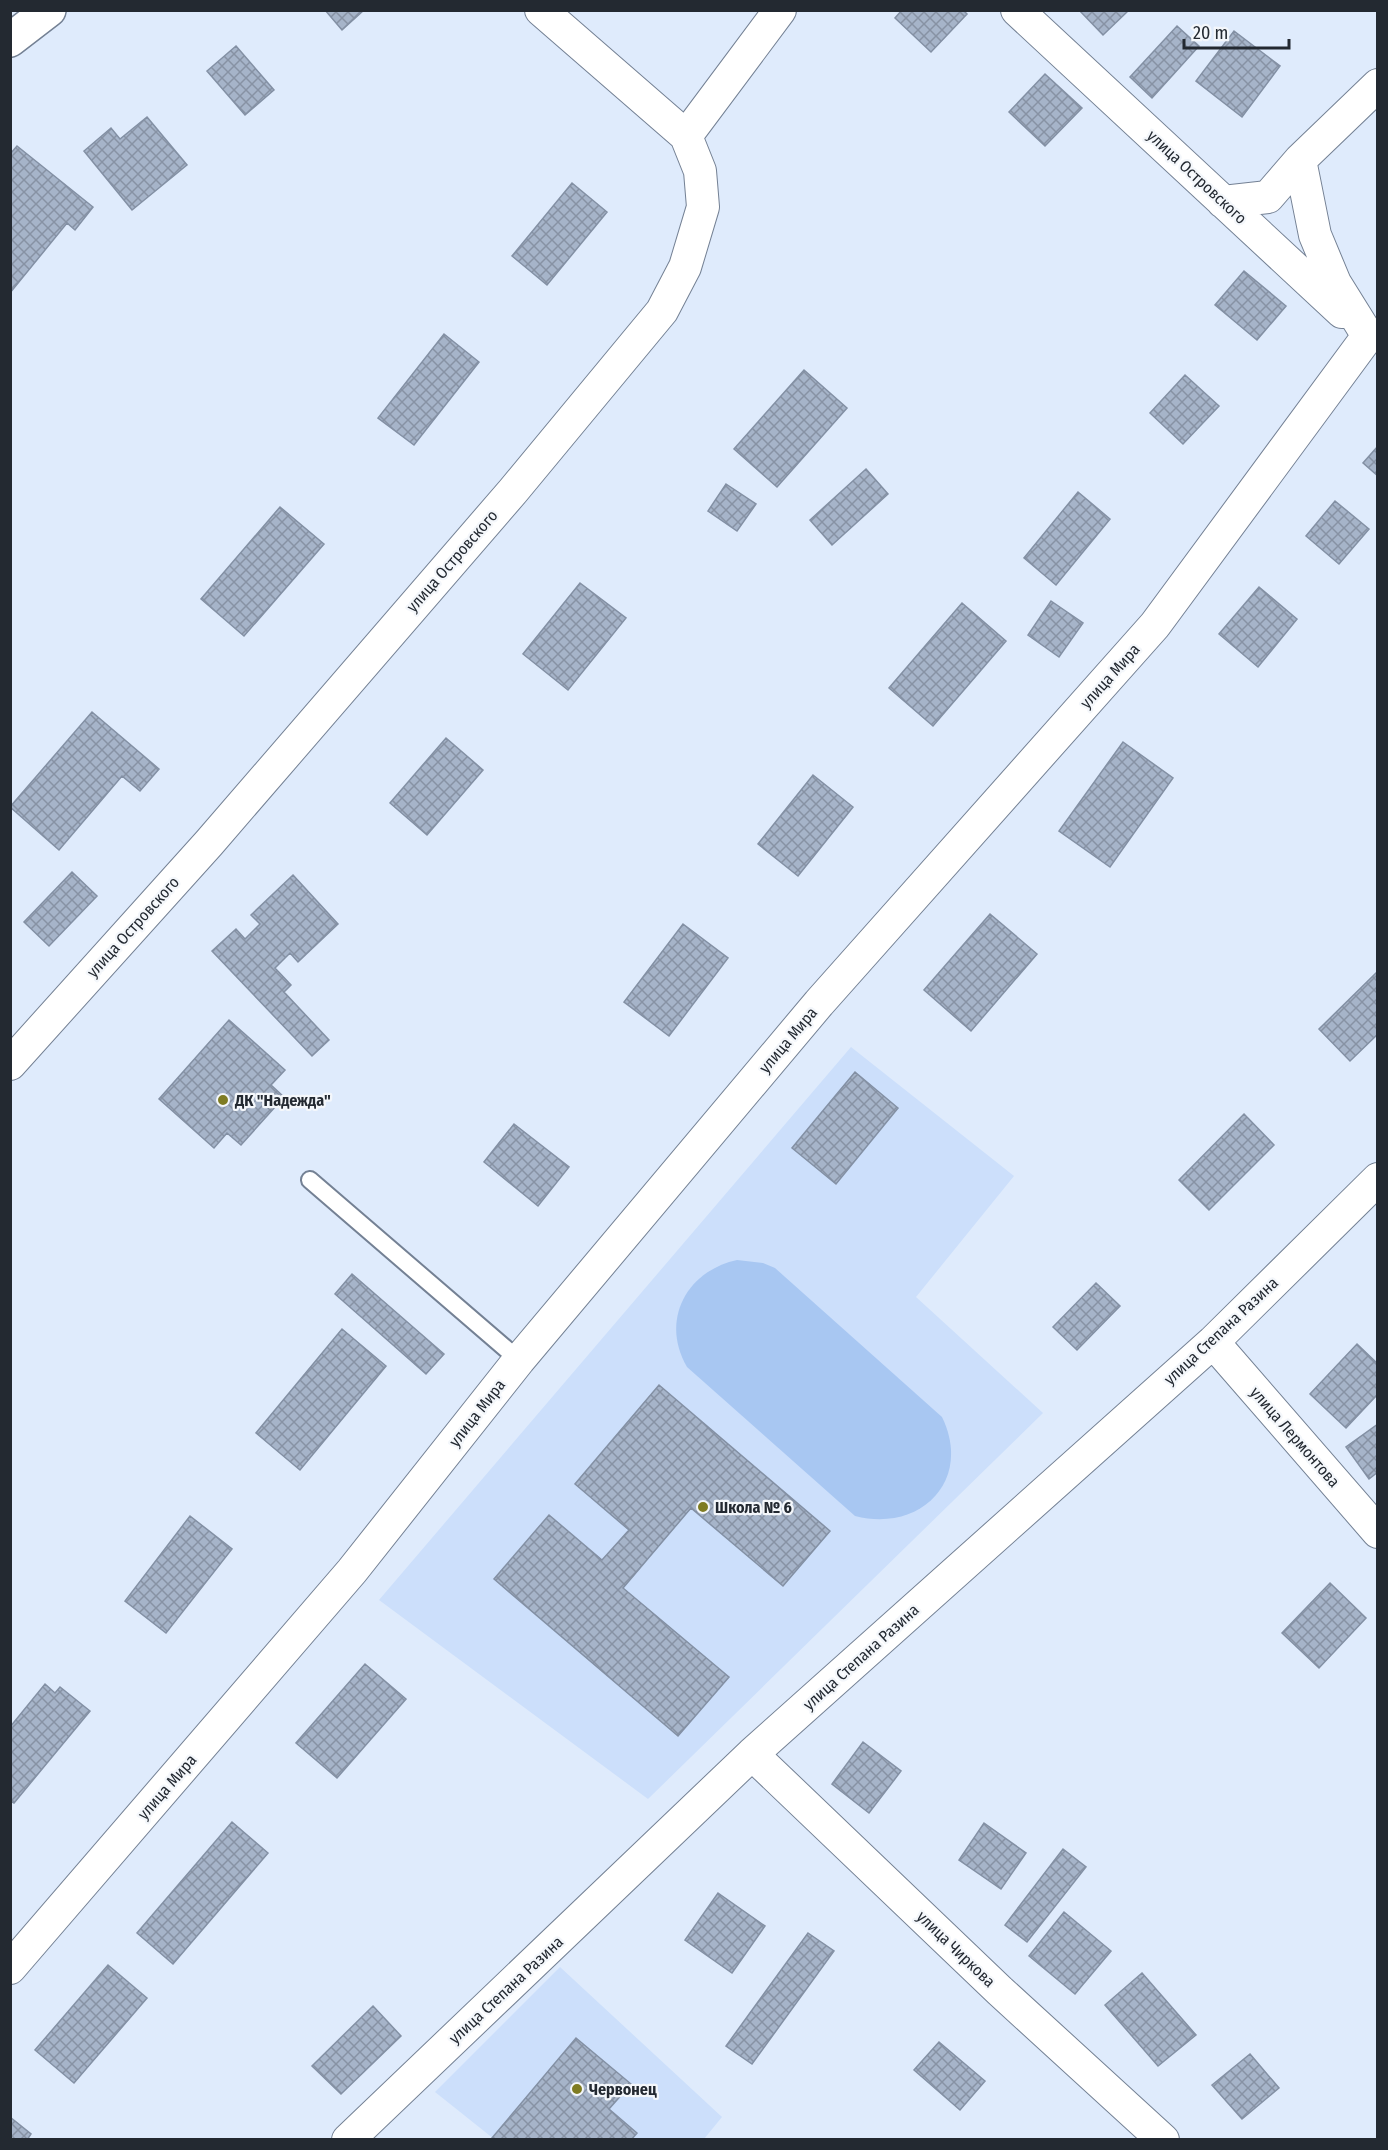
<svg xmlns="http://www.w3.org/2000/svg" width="1388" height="2150" viewBox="0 0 1388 2150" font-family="'Fira Sans Condensed',sans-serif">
<defs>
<pattern id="building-cross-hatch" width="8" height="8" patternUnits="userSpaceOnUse" patternTransform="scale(1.5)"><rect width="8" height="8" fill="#a6b4c9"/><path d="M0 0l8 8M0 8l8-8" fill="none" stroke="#8792a4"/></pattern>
</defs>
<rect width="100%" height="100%" fill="#dfebfc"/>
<!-- built -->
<path fill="#ccdffb" d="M851 1047 1014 1176 916 1297 1043 1413 648 1799 379 1600Z
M560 1967 722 2117 704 2139H494L435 2092Z"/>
<!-- garden -->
<path fill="#a8c7f2" d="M737 1260 763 1263 775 1268 942 1417C973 1481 920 1533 855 1516L687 1367C660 1321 686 1271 737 1260Z"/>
<!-- building -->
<path fill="url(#building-cross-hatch)" stroke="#8390a4" stroke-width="1.5" d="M325 10H364L342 30Z
M902 10H963L967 14 931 52 895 18Z
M1079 10H1129L1103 35Z
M1177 26 1199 46 1152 98 1130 77Z
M1234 31 1280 66 1242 117 1196 81Z
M236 46 274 90 245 115 207 71Z
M1045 74 1082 108 1045 146 1009 112Z
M147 117 187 165 132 210 84 151 111 128 120 139Z
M17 146 93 207 75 230 67 223 10 293V154Z
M572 183 607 212 547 285 512 256Z
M1244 271 1286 306 1257 340 1215 305Z
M444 334 479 362 414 445 378 418Z
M804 370 847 408 777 487 734 449Z
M1185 375 1219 406 1183 444 1150 413Z
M1378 446V476L1363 463Z
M866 469 888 494 832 545 810 520Z
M726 484 756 504 737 531 708 511Z
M1078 492 1110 519 1056 585 1024 558Z
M1335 501 1369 529 1339 564 1306 536Z
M280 507 324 544 244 636 201 599Z
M580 583 626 618 568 690 523 654Z
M1259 587 1297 619 1258 667 1219 634Z
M1051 601 1083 623 1059 657 1028 635Z
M962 603 1006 641 933 726 889 688Z
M92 712 159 769 140 791 122 776 59 850 10 807Z
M446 738 483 770 427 835 390 803Z
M1123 742 1173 778 1110 867 1059 831Z
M813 775 853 807 798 876 758 844Z
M72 872 97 896 49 946 24 922Z
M293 875 338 924 298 962 290 953 275 968 291 985 284 992 329 1040 312 1056 212 951 236 929 245 939 260 924 251 915Z
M990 914 1037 954 971 1031 924 990Z
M683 924 728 958 669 1036 624 1002Z
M1378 971V1034L1350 1061 1319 1029Z
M229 1020 285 1070 271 1085 284 1097 241 1145 227 1133 214 1148 159 1099Z
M855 1072 898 1108 836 1184 792 1148Z
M1244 1114 1274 1145 1209 1210 1179 1180Z
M514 1124 569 1167 538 1206 484 1162Z
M352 1274 444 1354 426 1374 335 1294Z
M1096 1283 1120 1306 1077 1350 1053 1327Z
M342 1329 386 1366 300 1470 256 1433Z
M1357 1344 1378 1364V1394L1346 1428 1310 1394Z
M659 1385 830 1531 783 1586 691 1508 623 1588 729 1677 678 1736 494 1579 549 1515 602 1560 629 1530 575 1484Z
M1378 1424V1472L1369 1479 1346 1447Z
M190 1516 232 1549 166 1633 125 1601Z
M1330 1583 1366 1618 1319 1668 1282 1633Z
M365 1664 406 1699 337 1778 296 1743Z
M45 1684 55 1693 60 1687 90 1711 14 1803 10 1801V1727Z
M863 1742 901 1771 869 1813 832 1784Z
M232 1822 268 1853 173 1964 137 1933Z
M984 1823 1026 1853 1001 1889 959 1860Z
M1063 1849 1086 1867 1027 1942 1005 1925Z
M718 1893 765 1926 732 1973 685 1940Z
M1064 1912 1111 1951 1075 1994 1029 1956Z
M808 1933 834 1951 752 2064 726 2046Z
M108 1965 147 1998 74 2083 35 2050Z
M1142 1973 1196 2035 1158 2066 1105 2005Z
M373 2006 401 2036 341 2094 312 2066Z
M576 2038 631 2084 609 2109 637 2133 631 2140H494L492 2138Z
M939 2042 985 2081 960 2110 914 2070Z
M1250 2054 1279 2088 1242 2119 1212 2085Z
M10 2117 31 2134 27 2140H10Z"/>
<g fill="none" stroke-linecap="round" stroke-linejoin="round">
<defs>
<path id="lane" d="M310 1180 519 1360"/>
<path id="street" d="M541 10 686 136
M1017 10 1342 312
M1223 202 1268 197 1300 160
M10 1064 209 843 513 491 662 311 685 267 703 207 700 171 686 136 780 10
M1213 1342 1378 1532
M752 1754 1000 1991 1163 2140
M10 1968 352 1571 519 1360 819 1003 1155 625 1368 336 1335 283 1315 235 1300 160 1378 85
M348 2140 752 1754 1213 1342 1378 1179"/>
<path id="secondary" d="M10 40 49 10"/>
</defs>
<!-- lane casing -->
<use href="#lane" stroke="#748194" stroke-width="20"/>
<!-- street casing -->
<use href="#street" stroke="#748194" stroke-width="34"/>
<!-- secondary casing -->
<use href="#secondary" stroke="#748194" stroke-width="36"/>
<!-- lane -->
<use href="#lane" stroke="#fff" stroke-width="16"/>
<!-- street -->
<use href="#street" stroke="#fff" stroke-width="32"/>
<!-- secondary -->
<use href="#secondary" stroke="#fff" stroke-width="33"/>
</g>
<!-- markers -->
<g fill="#7f7c23" stroke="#f4f7fb" stroke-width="2">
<circle cx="223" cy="1100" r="6"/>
<circle cx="703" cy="1507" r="6"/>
<circle cx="577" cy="2089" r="6"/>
</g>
<g text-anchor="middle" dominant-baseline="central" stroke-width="4.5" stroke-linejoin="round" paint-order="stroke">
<!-- street labels -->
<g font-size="16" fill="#232931" stroke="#f4f7fb">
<text transform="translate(1197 177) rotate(43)">улица Островского</text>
<text transform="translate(452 561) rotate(-49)">улица Островского</text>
<text transform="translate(1110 676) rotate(-48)">улица Мира</text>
<text transform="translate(133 927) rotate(-48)">улица Островского</text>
<text transform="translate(788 1040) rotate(-50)">улица Мира</text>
<text transform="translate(1221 1331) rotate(-43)">улица Степана Разина</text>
<text transform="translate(477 1413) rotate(-52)">улица Мира</text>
<text transform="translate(1295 1437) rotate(49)">улица Лермонтова</text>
<text transform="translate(861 1657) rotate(-42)">улица Степана Разина</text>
<text transform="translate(167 1787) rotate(-49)">улица Мира</text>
<text transform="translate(956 1949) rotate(44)">улица Чиркова</text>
<text transform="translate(506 1990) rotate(-43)">улица Степана Разина</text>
</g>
<!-- poi labels -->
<g font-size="16" font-weight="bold" fill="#232931" stroke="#f4f7fb" text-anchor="start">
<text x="235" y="1100">ДК "Надежда"</text>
<text x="715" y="1507">Школа № 6</text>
<text x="589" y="2089">Червонец</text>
</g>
</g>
<!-- border -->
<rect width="1388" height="2150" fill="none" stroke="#232931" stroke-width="24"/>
<!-- scale -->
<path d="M1184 39v9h105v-9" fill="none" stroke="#232931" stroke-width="3"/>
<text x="1193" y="39" font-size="18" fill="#232931" stroke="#f4f7fb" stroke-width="4.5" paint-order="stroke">20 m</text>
</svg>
